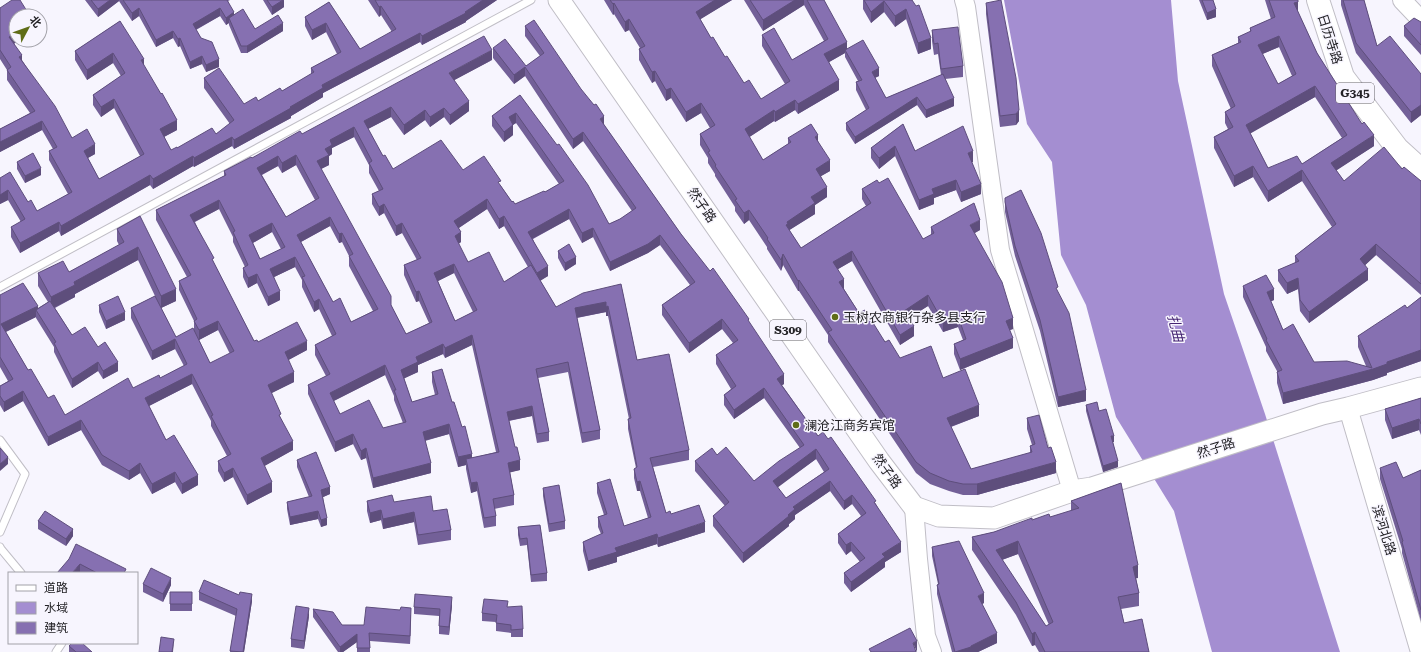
<svg xmlns="http://www.w3.org/2000/svg" width="1421" height="652" viewBox="0 0 1421 652" font-family="'Roboto Serif','Noto Sans SC',serif">
<rect width="100%" height="100%" fill="#f7f5fe"/>
<!-- water -->
<path fill="#a48ed1" d="M1004 0H1171L1178 81 1224 294 1265 414 1340 652H1212L1174 511 1116 417 1086 305 1061 255 1052 162 1027 124Z"/>
<g fill="none" stroke-linecap="round" stroke-linejoin="round">
<defs>
<path id="lane" d="M0 287 531 0
M0 440 25 474 0 532
M0 547 1 549 21 573
M56 652 62 643"/>
<path id="secondary" d="M964 0 966 7 1000 250 1072 491
M1402 0 1421 20
M1348 408 1420 652
M914 507 918 559 926 636 932 652"/>
<path id="primary" d="M559 0 879 461 914 507 939 516 994 518 1072 491 1092 488 1322 414 1348 408 1421 388"/>
<path id="highway" d="M1318 0 1343 77 1397 148 1421 170"/>
</defs>
<!-- lane casing -->
<use href="#lane" stroke="#c0bec6" stroke-width="9"/>
<!-- secondary casing -->
<use href="#secondary" stroke="#c0bec6" stroke-width="20"/>
<!-- primary casing -->
<use href="#primary" stroke="#c0bec6" stroke-width="23"/>
<!-- highway casing -->
<use href="#highway" stroke="#c0bec6" stroke-width="24"/>
<!-- lane -->
<use href="#lane" stroke="#fff" stroke-width="7"/>
<!-- secondary -->
<use href="#secondary" stroke="#fff" stroke-width="18"/>
<!-- primary -->
<use href="#primary" stroke="#fff" stroke-width="21"/>
<!-- highway -->
<use href="#highway" stroke="#fff" stroke-width="22"/>
</g>
<!-- wall -->
<path fill="#736098" fill-rule="evenodd" d="M85 0H230L228 1 234 15 255 29 283 31 247 53H241L229 25V23L226 25 220 16 196 30 201 38 219 67 206 72 202 64 190 69 180 46 178 47 173 38 156 47 139 16 132 21 119 1 98 17Z
M263 0H284V7L272 15Z
M368 0H497L466 21V22L422 45 420 42 323 93V97L291 116V118L234 149 232 146 194 167 193 166 153 189 150 185 61 236 59 231 20 253 11 237V227L21 222 8 200 0 204V178L28 202 37 211 68 194 49 160V151L53 149 42 130 0 152V129L30 113 7 80V70L0 59V8L19 40 14 44 22 60 72 138 95 154 88 158 99 179 140 156 114 108 101 117 93 105V95L121 76 113 63 87 80 75 60V51L120 21 177 130 164 137 171 150 216 134 230 124 204 88V78L244 104 258 101 282 91 311 74V68L337 54 326 32 312 40 305 26V17L329 2 360 49 392 32 381 15 379 17Z
M604 0H732L700 19 711 38 744 83 761 99 785 84 762 46V35L792 60 824 41 804 5 763 31 744 0H824L847 49 879 76 875 78 886 98 941 75 938 54 934 55 932 41V30L963 66V77L945 79 954 106 926 118 917 105 855 144 846 130V123L866 110 856 90V82L858 81 845 57V53L829 62 839 90 798 114 795 110 775 122 774 121 749 137 763 160 788 144V138L818 141 830 171 821 176 827 197 815 205V214L789 230 801 248 866 206 862 199V189L879 183 923 239 931 235V227L980 230 974 233 1013 329 1010 330 1013 348 960 370 954 354V344L963 340 958 327 943 332 928 306 909 318 914 336 900 345 852 261 838 269 844 289 859 313 900 358 943 378 979 416 951 427 971 469 1030 453V446L1032 445 1027 429V418L1056 473 977 495H963L949 491 930 484 916 473 828 342V335L799 291H798L783 265 781 271 767 249V247L749 220 744 224 735 211V207L715 176V174L708 163V158L700 145V134L710 128 701 113 686 122 671 98 666 101 655 81 652 83 639 60V49L640 48 629 30 625 32 614 14 613 15Z
M863 0H912L931 49 918 54 906 19 895 27 884 12 871 23 863 9Z
M1199 0H1213L1216 17 1207 20Z
M1265 0H1298V12L1317 53 1374 146 1336 170 1344 181 1402 169 1421 181V295L1376 255 1365 265 1368 280 1309 323 1300 311 1298 289 1287 294 1278 281V270L1295 263V256L1332 227 1302 181 1268 202 1253 177 1234 187 1214 148V137L1228 129 1225 123V112L1231 109 1212 66V55L1238 43V37L1250 32V28L1271 19ZM1279 47 1292 76 1278 84 1262 54ZM1315 97 1342 138 1302 164 1268 168 1250 133Z
M1341 0H1364L1377 46 1421 74V115L1411 123 1356 53 1341 5Z
M986 3 1019 121 1016 125 1000 127 986 14Z
M1421 22V55L1404 36V26Z
M525 26 604 125 681 234 749 323 784 384 782 385 818 436 876 504 901 552 885 562V567L851 592 844 583V573L860 562 851 551 846 555 838 543V534L861 516 852 504 844 510 830 491 795 515V519L789 524V526L743 563 713 526V516L725 506 695 471V461L717 455 754 481 800 448 764 398 734 419 724 405V395L731 389 716 364V355L733 343 722 329 689 353 662 315V305L690 285 660 245 648 253 610 271 593 237 582 243 569 219 533 239 548 276 540 280 556 307 621 284 637 360 689 450V460L653 467 666 513 671 514 705 532 658 547 657 544 617 557V562L588 571 583 551V542L601 534 598 527V517L604 515 597 493V483L624 526 648 518 640 491H637L634 478V469L636 468 628 429V419H629L608 316H606V312L577 318 600 430V439L582 443 568 372 538 378 549 432V441L537 443 532 416 509 421 520 470 510 472 514 495V505L494 509 496 516V526L484 528 477 491 471 493 466 469V465L458 467 449 434 425 441 431 473 373 488 366 458 361 460 353 444 335 452 308 394V385L326 376 315 355V345L332 336 319 309 314 312 302 287V280L295 267 274 277 280 300 268 306 257 283 248 288 243 277V268L245 267 233 242V237L219 209 195 222 214 263 254 341 307 350 288 360 294 382 271 393 293 450 264 466 272 492 247 505 233 477 224 482 218 471V461L227 456 211 426V421L192 384 149 406 166 440 198 485 182 494 175 482 152 494 140 473 129 480 102 465 81 430 48 446 23 401 4 412 0 405V386L8 381 0 367V295L38 308 48 302 38 286V273L69 272 119 245 117 241V229L140 216 176 301 161 308 176 337 194 330V321L179 290V281L187 277 156 220V210L224 176V171L252 158 302 134 492 60 454 80 469 111 450 125 444 117 430 127 425 120 404 135 391 117 368 129 383 156 393 169 463 170 501 186 512 202 515 204 545 192 559 184 516 123 513 125V135L504 142 492 126V116L520 95 609 224 620 219 632 211 583 141 573 149 525 76 514 84 493 58V48L526 66 540 56 525 36ZM354 137 369 165V173L379 191 372 194V204L379 216 384 213 396 236 402 233 417 260 404 265V275L416 302 419 301 429 323 406 334 321 169 329 165V156L332 154V148ZM296 165 315 200 286 217 262 175 278 166 282 173ZM487 209 499 229 504 226 528 267 504 282 468 262 458 244 461 242 459 228ZM330 226 339 243 342 242 349 256V266L373 311 351 322 333 302 301 242ZM272 232 281 249 260 259 253 243ZM138 260 155 296 131 308V318L152 360 175 349 184 366 160 378 133 388 65 415 48 398 28 370 6 332 36 317V318L54 347V352L72 388 98 371 103 379 118 371 98 347 72 335 55 308 75 297V294ZM454 273 473 312 455 321 438 281ZM218 330 230 354 210 363 199 340ZM472 345 496 452 472 458 452 402 432 372V382L435 395 412 402 404 378 418 372V365L443 354 445 358ZM385 375 394 396V400L403 423 383 428 340 414 333 401ZM816 459 824 472 786 498 777 487Z
M903 124 915 151 973 162H972L981 194 961 202 956 190 934 198V204L919 210 895 156 879 169 871 158V148Z
M17 162 41 175 25 183 17 169Z
M1005 198 1058 293 1086 401 1058 407 1040 331 1015 256 1005 212Z
M558 251 576 264 565 271 558 258Z
M1243 286 1274 300 1271 301 1283 330 1314 362 1366 366 1358 347V336L1407 308 1421 297V361L1387 373V375L1373 380 1283 404 1277 383V371L1266 351V347L1243 297Z
M99 305 125 320 106 329 99 312Z
M1421 398V435L1419 430 1392 439 1385 420V409Z
M1086 405 1114 442H1113L1118 467 1103 472 1086 411Z
M297 460 330 494 323 497 327 525 321 527 318 519 290 525 287 509V502L309 497 297 467Z
M1380 468 1403 478 1421 470V621L1402 553V549L1380 479Z
M1121 483 1138 578H1136L1139 593V606L1121 609 1124 623 1149 652H1039L1035 645 1032 646 1016 615 972 550V537L994 532 1032 520 1050 517 1071 511V501ZM1018 554 1049 625 1046 626 1002 560Z
M543 488 565 521V529L549 532 543 496Z
M367 501 394 502 433 511 451 530V540L418 545 414 522 383 529 381 520 370 523 367 511Z
M38 521 73 536 66 546 38 529Z
M540 525 547 573V581L531 582 527 545 520 546 518 535V527Z
M932 547 984 603 982 604 997 643 978 652H952L937 594V585L938 584 932 556Z
M69 559 126 573H83L80 572Z
M143 584 171 585 163 602 143 592Z
M170 592H192V611H170Z
M199 592 239 595 252 601 244 652H230L236 616 199 600Z
M452 605 449 635 439 634V616L414 614V607Z
M508 607 523 629V637H511V633L496 631V622L482 621V613Z
M313 609 342 625H364L411 615 410 644 370 641V652H357V642L343 652H338L313 617Z
M309 616 304 649 291 647V639Z
M69 646 92 652H69Z"/>
<!-- shaded-wall -->
<path fill="#5e4e7c" d="M110 0H119V1L98 17V9Z
M284 0V7L272 15V7Z
M483 0H497L466 21V22L422 45V36L465 12Z
M715 0H732L696 22V12Z
M795 0H804V5L763 31V20Z
M884 1V12L871 23V12Z
M1298 2V13L1294 3Z
M614 3V14L613 15V4Z
M381 6V15L379 17V7Z
M139 8V16L132 21V13Z
M220 8V16L193 31V24Z
M906 9V19L895 27V16Z
M1216 9V17L1207 20V13Z
M234 12V20L229 18V23L226 25V18Z
M629 19V30L625 32V22Z
M283 23V31L247 53V46Z
M326 23V32L312 40V30Z
M173 31V38L156 47V40Z
M16 33V40H19L9 47V37Z
M420 33V42L323 93V97L291 116V118L234 149V140L290 107 322 85Z
M1279 36V47L1258 56V45Z
M180 38V46L178 47V39Z
M931 38V49L918 54V43Z
M847 42V52L845 50V53L824 65V54Z
M492 50V60L449 83V73Z
M113 53V63L87 80V70Z
M22 55V64L19 57Z
M202 56V64L190 69V62Z
M144 59V68L141 60Z
M219 59V67L206 72V65Z
M525 67V76L514 84V75Z
M879 68V76L872 79V72Z
M655 71V81L652 83V72Z
M839 80V90L798 114V104Z
M1315 86V97L1246 136V125Z
M671 88V98L666 101V90Z
M917 97V105L855 144V137Z
M954 98V106L926 118V110Z
M114 99V108L101 117V107Z
M795 100V110L775 122V112Z
M469 101V111L450 125V115Z
M701 103V113L686 122V112Z
M1421 105V115L1411 123V112Z
M391 107V117L364 131V121Z
M444 108V117L430 127V117Z
M425 110V120L404 135V125Z
M774 110V121L745 140V129Z
M1019 110V121L1016 125V114Z
M516 113V123L509 127V117Z
M604 116V126L600 119Z
M177 120V130L160 139V129Z
M42 121V130L0 152V142Z
M513 125V135L504 142V132Z
M354 127V137L332 148V154L329 156V165L317 171V161L325 149 330 140Z
M583 132V141L573 149V139Z
M818 135V145L815 137Z
M1374 135V146L1331 174V163Z
M232 137V146L194 167V158Z
M95 144V154L84 160V151Z
M895 146V156L879 169V158Z
M973 151V162L968 163V153Z
M296 155V165L282 173V163Z
M193 156V166L153 189V179Z
M278 156V166L257 177V168Z
M830 160V171L816 179V169Z
M1253 166V177L1234 187V176Z
M41 168V175L25 183V176Z
M1302 170V181L1268 202V191Z
M150 175V185L61 236V226Z
M956 180V190L934 198V204L919 210V200L932 189Z
M981 184V194L961 202V192Z
M827 187V197L815 205V214L788 231 786 225 787 222 811 197Z
M8 190V200L0 204V195Z
M487 199V209L454 231V221Z
M219 200V209L190 224V215Z
M384 204V213L379 216V207Z
M569 209V219L528 241V232Z
M749 210V220L744 224V213Z
M504 216V226L499 229V219Z
M330 217V226L297 244V235Z
M980 220V230L970 236V225Z
M59 222V231L20 253V243Z
M272 223V232L249 245V235Z
M402 223V233L396 236V226Z
M593 228V237L582 243V233Z
M461 232V242L455 246V236Z
M342 233V242L339 243V234Z
M660 235V245L648 253 610 271V262Z
M1376 244V255L1360 270V259Z
M138 247V260L75 294V297L51 309V297L74 282Z
M852 251V261L833 272V262Z
M783 254V265L781 271V260Z
M295 257V267L270 279V269Z
M576 257V264L565 271V263Z
M454 264V273L434 283V273Z
M548 266V276L537 283V273Z
M1368 269V280L1309 323V312Z
M257 274V283L248 288V278Z
M1298 278V289L1287 294V283Z
M844 279V289L839 293V282Z
M799 280V291H798V281Z
M176 289V301L161 308V296Z
M1274 289V300L1267 303V292Z
M280 291V300L268 306V297Z
M419 291V301L416 302V292Z
M928 295V306L904 321V311Z
M319 299V309L314 312V302Z
M606 302V312L575 318V308Z
M38 306V313L36 310V317L1 334V324Z
M608 306V316H606V307Z
M125 312V320L106 329V321Z
M958 316V327L943 332V322Z
M1013 318V329L1006 331V321Z
M722 319V329L689 353V343Z
M218 321V330L199 340V330Z
M914 326V336L900 345V335Z
M472 335V345L445 358V348Z
M1013 338V348L960 370V359Z
M175 339V349L152 360V351Z
M307 341V350L285 362V352Z
M443 344V354L418 365V372L401 380V370L416 357Z
M1421 350V361L1387 373V375L1373 380 1283 404V393L1373 369 1387 362Z
M98 362V371L72 388V379Z
M118 362V371L103 379V371Z
M385 365V375L330 403V393Z
M294 372V382L268 395V385Z
M192 374V384L145 408V398Z
M784 374V384L777 388V379Z
M764 388V398L734 419V410Z
M1086 390V401L1058 407V397Z
M23 391V401L4 412V402Z
M979 405V416L947 428V418Z
M532 406V416L507 421V412Z
M1419 419V430L1392 439V428Z
M81 420V430L48 446V437Z
M449 424V434L423 441V432Z
M353 434V444L335 452V442Z
M1111 436H1114V442H1111Z
M293 441V450L261 468V458Z
M366 448V458L361 460V451Z
M816 449V459L773 491V481Z
M472 454V463L466 459V465L458 467V457Z
M8 457V464L0 471V464Z
M520 460V470L508 473V463Z
M1118 461V467L1103 472V466Z
M1056 462V473L977 495V484Z
M140 463V473L129 480V471Z
M431 463V473L373 488V478Z
M233 468V477L224 482V473Z
M175 472V482L152 494V484Z
M198 475V485L182 494V484Z
M640 481V491H637V482Z
M830 481V491L795 515V519L789 524V526L743 563V553L788 515 793 507Z
M272 482V492L247 505V495Z
M477 482V491L471 493V483Z
M330 487V494L321 498V490Z
M852 495V504L844 510V501Z
M381 510V520L370 523V513Z
M318 511V519L290 525V517Z
M414 512V522L383 529V519Z
M327 518V525L321 527V520Z
M705 522V532L658 547V538Z
M73 529V536L66 546V539Z
M657 534V544L617 557V562L588 571V561L615 548Z
M1018 541V554L996 562V550Z
M851 542V551L846 555V545Z
M901 542V552L885 562V567L851 592V582L882 554Z
M80 564V572L79 573H72Z
M1138 565V578L1133 579V567Z
M171 578V585L163 602V594Z
M984 593V603L978 606V596Z
M252 594V601L244 652H243Z
M452 597V605L449 635V627Z
M309 608V616L304 649V641Z
M411 608V615L410 644V636Z
M1035 632V645L1032 646V634Z
M997 633V643L978 652H955L971 646Z
M357 634V642L343 652H340V647Z
M174 639 173 652H172Z
M917 641V652L913 643Z"/>
<!-- building -->
<path fill="#8670b1" stroke="#5e4e7c" fill-rule="evenodd" d="M12 0H20L30 16H16V33L9 37 22 55 19 57 55 106 72 138 87 129 95 144 84 151 99 179 144 154 114 99 101 107 93 95 125 73 113 53 87 70 75 51 120 21 144 59 141 60 161 94 162 93 177 120 160 129 171 150 177 147V148L212 128 216 134 234 120 204 78 219 68 244 104 256 97 258 101 280 88 282 91 314 72 311 68 341 52 326 23 312 30 305 17 329 2 360 49 396 29 381 6 379 7 375 0H483L465 12 466 13 422 36 420 33 322 85 323 88 290 107 291 108 234 140 232 137 194 158 193 156 153 179 150 175 61 226 59 222 20 243 11 227 25 219 8 190 0 195V178L10 172 28 202 31 200 37 211 72 192 49 151 57 147 42 121 0 142V129L35 111 7 70 11 67 0 50V8Z
M91 0H110L98 9Z
M123 0H227L234 12 226 18 220 8 193 24 201 38 212 42 219 59 206 65 202 56 190 62 180 38 178 39 173 31 156 40 139 8 132 13Z
M267 0H283L272 7Z
M610 0H715L696 12 711 38 713 37 725 57 727 56 744 83 749 80 761 99 790 81 762 35 774 28 792 60 828 39 807 0H824L847 42 824 54 839 80 798 104 795 100 775 112 774 110 745 129 763 160 791 142 788 138 811 124 818 135 815 137 830 160 816 169 827 187 811 197 815 203 787 222 788 224 786 225 801 248 871 203 862 189 877 180 879 183 888 178 923 239 934 233 931 227 974 203 980 220 970 225 1002 282 1013 318 1006 321 1013 338 960 359 954 344 966 339 958 316 943 322 928 295 904 311 914 326 900 335 852 251 833 262 844 279 839 282 859 313 865 310 885 342 889 340 900 358 931 346 943 378 965 369 979 405 947 418 971 469 1032 452 1030 446 1035 444 1027 418 1039 415 1048 448 1051 447 1056 462 977 484H963L949 481 930 473 916 462 828 332 832 330 799 280 798 281 783 254 781 260 767 239 768 238 749 210 744 213 735 200 737 199 715 166 716 165 708 152 710 151 700 134 715 125 701 103 686 112 671 88 666 90 655 71 652 72 639 49 645 46 629 19 625 22 614 3 613 4Z
M750 0H795L763 20Z
M864 0H912L916 6 919 5 931 38 918 43 906 9 895 16 884 1 871 12Z
M1001 0 1016 78 1019 110 1016 114 1000 116 986 3Z
M1202 0H1213L1216 9 1207 13Z
M1269 0H1298V2L1294 3 1317 53 1362 124 1364 122 1374 135 1331 163 1344 181 1384 147 1402 169 1404 167 1421 181V284L1376 244 1360 259 1368 269 1309 312 1300 300 1298 278 1287 283 1278 270 1299 261 1295 256 1336 224 1302 170 1268 191 1253 166 1234 176 1214 137 1233 127 1225 112 1235 106 1212 55 1241 42 1238 37 1251 31 1250 28 1275 17ZM1279 36 1296 74 1278 84 1258 45ZM1315 86 1347 135 1302 164 1297 156 1268 168 1246 125Z
M1343 0H1364L1377 46 1390 36 1421 74V105L1411 112 1356 43Z
M243 9 255 29 278 15 283 23 247 46H241L229 18Z
M1414 18 1421 22V45L1404 26Z
M534 20 581 89 594 105 596 104 604 116 600 119 681 234 710 271 713 268 749 319 748 320 784 374 777 379 818 436 823 432 828 439 831 437 876 501 874 502 901 542 882 554 885 557 851 582 844 573 865 558 851 542 846 545 838 534 866 513 852 495 844 501 830 481 793 507 795 509 788 515 789 516 743 553 713 516 729 502 695 461 712 448 717 455 726 447 754 481 779 461 804 445 764 388 734 410 724 395 736 386 716 355 738 340 722 319 689 343 662 305 695 282 660 235 648 244 610 262 593 228 582 233 569 209 528 232 548 266 537 273 504 216 499 219 487 199 454 221 461 232 455 236 468 262 489 252 504 282 531 265 556 307 583 293 621 284 637 360 669 354 689 450 650 458 666 513 670 511 671 514 699 505 705 522 658 538 657 534 615 548 617 552 588 561 583 542 603 533 598 517 607 514 597 483 610 479 624 526 651 517 640 481 637 482 634 469 637 467 628 419 631 418 608 306 606 307V302L575 308 600 430 582 433 568 362 536 369 549 432 537 434 532 406 507 412 515 447H517L520 460 508 463 514 495 493 499 496 516 484 518 477 482 471 483 466 459 499 452 472 335 445 348 443 344 416 357 418 362 401 370 412 402 438 394 432 372 442 369 452 402H454L462 427 465 426 472 454 458 457 449 424 423 432 431 463 373 478 366 448 361 451 353 434 335 442 308 385 330 374 315 345 336 334 319 299 314 302 302 277 305 276 295 257 270 269 280 291 268 297 257 274 248 278 243 268 248 265 233 232 235 231 219 200 190 215 214 258 212 259 254 341 257 340 258 342 297 322 307 341 285 352 294 372 268 385 281 414 279 415 293 441 261 458 272 482 247 495 233 468 224 473 218 461 231 454 211 416 213 415 192 374 145 398 166 440 174 435 198 475 182 484 175 472 152 484 140 463 129 471 102 455 81 420 48 437 23 391 4 402 0 396V386L13 379 0 357V295L23 283 38 306 1 324 28 370 31 369 48 398 54 395 65 415 128 378 133 388 159 375 160 378 187 364 175 339 152 351 131 308 155 296 176 337 193 328 210 363 234 351 218 321 199 330 194 321 197 319 179 281 191 275 156 210 226 175 224 171 251 157 252 158 300 131 302 134 484 36 492 50 449 73 469 101 450 115 444 108 430 117 425 110 404 125 391 107 364 121 383 156 385 155 393 169 441 140 463 170 484 156 501 181 498 182 512 202 513 201 515 204 544 191 545 192 564 181 516 113 509 117 513 125 504 132 492 116 520 95 557 145 559 144 588 185 609 224 620 219 636 208 583 132 573 139 525 67 514 75 493 48 505 39 526 66 544 53 525 26ZM354 127 372 161 369 163 383 189 372 194 379 207 384 204 396 226 402 223 421 258 404 265 416 292 419 291 432 322 406 334 391 305V296L317 161 329 155 325 149 332 145 330 140ZM296 155 319 198 286 217 257 168 278 156 282 163ZM330 217 339 234 342 233 353 254 349 256 378 309 351 322 340 298 333 302 297 235ZM272 223 285 247 260 259 249 235ZM454 264 477 310 455 321 434 273ZM385 365 396 390H394L406 422 383 428 369 400 340 414 330 393ZM816 449 829 469 786 498 773 481Z
M958 27 963 66 941 69 938 43 934 44 932 30Z
M863 40 879 68 872 72 886 98 943 74 954 98 926 110 917 97 855 137 846 123 869 108 856 82 862 80 845 50Z
M903 124 915 151 963 126 973 151 968 153 981 184 961 192 956 180 932 189 934 194 919 200 895 146 879 158 871 148Z
M33 153 41 168 25 176 17 162Z
M1021 190 1041 233 1058 287 1056 288 1069 313 1086 390 1058 397 1040 320 1015 246 1005 202V198Z
M140 216 176 289 161 296 138 247 74 282 75 285 51 297 38 273 63 261 69 272 124 242 117 229Z
M569 244 576 257 565 263 558 251Z
M1266 275 1274 289 1267 292 1283 330 1293 324 1314 362 1347 361 1372 368 1358 336 1405 305 1407 308 1421 297V350L1387 362V364L1373 369 1283 393 1277 372 1282 370 1266 340 1267 339 1243 286Z
M118 296 125 312 106 321 99 305Z
M50 301 72 335 85 327 98 347 105 342 118 362 103 371 98 362 72 379 54 343 56 342 36 310Z
M1421 398V424L1419 419 1392 428 1385 409Z
M1097 402 1099 411 1106 409 1114 436H1111L1118 461 1103 466 1086 405Z
M0 448 8 457 0 464Z
M316 452 330 487 321 490 327 518 321 520 318 511 290 517 287 502 312 496 297 460Z
M1396 462 1403 478 1421 470V610L1402 542 1403 541 1380 468Z
M1121 483 1138 565 1133 567 1139 593 1118 597 1124 623 1142 619 1149 652H1044H1045L1035 632 1032 634 1016 602 972 537 994 532 1032 518V520L1049 514 1050 517 1079 508 1071 501ZM1018 541 1053 622 1046 626 996 550Z
M559 485 565 521 549 524 543 488Z
M392 495 394 502 431 496 433 511 447 509 451 530 418 535 414 512 383 519 381 510 370 513 367 501Z
M45 511 73 529 66 539 38 521Z
M540 525 547 573 531 575 527 538 520 539 518 527Z
M959 541 984 593 978 596 997 633 971 646V647L955 652 937 585 939 584 932 547Z
M76 544 126 569 124 573H97L80 564 72 573H57L69 559Z
M151 568 171 578 163 594 143 584Z
M204 580 239 595 240 592 252 594 243 652 230 651 237 609 199 592Z
M170 592H192V604H170Z
M415 594 452 597 449 627 439 626 440 609 414 607Z
M484 599 508 601 507 607 522 606 523 629 511 630V625L496 623 497 615 482 613Z
M296 606 309 608 304 641 291 639Z
M366 607 400 610 401 607 411 608 410 636 369 633 370 648H357V634L340 647 313 609 333 612 342 625H364Z
M910 628 917 641 913 643 916 652H871L869 649Z
M161 637 174 639 172 652H159Z
M72 643H82L92 652H76L69 646Z"/>
<!-- markers -->
<g fill="#5f6d17" stroke="#f7f5fe" stroke-width="1.5">
<circle cx="835" cy="317" r="4"/>
<circle cx="796" cy="425" r="4"/>
</g>
<g text-anchor="middle" dominant-baseline="central" stroke-width="3" stroke-linejoin="round" paint-order="stroke">
<!-- shield labels -->
<g fill="#f7f5fe" stroke="#636167" stroke-width="1">
<rect x="1336" y="83" width="38" height="20" rx="3"/>
<rect x="770" y="320" width="36" height="20" rx="3"/>
</g>
<g font-size="12" font-weight="bold" fill="#232226">
<text x="1355" y="93">G345</text>
<text x="788" y="330">S309</text>
</g>
<!-- street labels -->
<g font-size="13" fill="#232226" stroke="#f7f5fe">
<text transform="translate(1330 39) rotate(72)">日历寺路</text>
<text transform="translate(702 205) rotate(55)">然子路</text>
<text transform="translate(1216 448) rotate(-18)">然子路</text>
<text transform="translate(887 471) rotate(54)">然子路</text>
<text transform="translate(1384 530) rotate(73)">滨河北路</text>
</g>
<!-- poi labels -->
<g font-size="13" fill="#232226" stroke="#f7f5fe" text-anchor="start">
<text x="843" y="317">玉树农商银行杂多县支行</text>
<text x="804" y="425">澜沧江商务宾馆</text>
</g>
<!-- water labels -->
<g font-size="14" font-style="italic" fill="#442371" stroke="#f7f5fe">
<text transform="translate(1176 328) rotate(76)">扎曲</text>
</g>
</g>
<!-- legend -->
<rect x="8" y="572" width="130" height="72" fill="#f7f5fe" stroke="#a2a1a8"/>
<rect x="16" y="585" width="20" height="6" fill="#ffffff" stroke="#a2a1a8"/>
<text x="44" y="592" font-size="12" fill="#232226">道路</text>
<rect x="16" y="602" width="20" height="12" fill="#a48ed1" stroke="#a2a1a8"/>
<text x="44" y="612" font-size="12" fill="#232226">水域</text>
<rect x="16" y="622" width="20" height="12" fill="#8670b1" stroke="#a2a1a8"/>
<text x="44" y="632" font-size="12" fill="#232226">建筑</text>
<!-- north arrow -->
<g transform="translate(28 28) rotate(49)"><circle r="19" fill="#f7f5fe" stroke="#a2a1a8"/>
<path d="M0-3L7 15L0 10L-7 15Z" fill="#5f6d17"/>
<text y="-6" font-size="11" font-weight="bold" text-anchor="middle" fill="#232226">北</text>
</g>
</svg>
